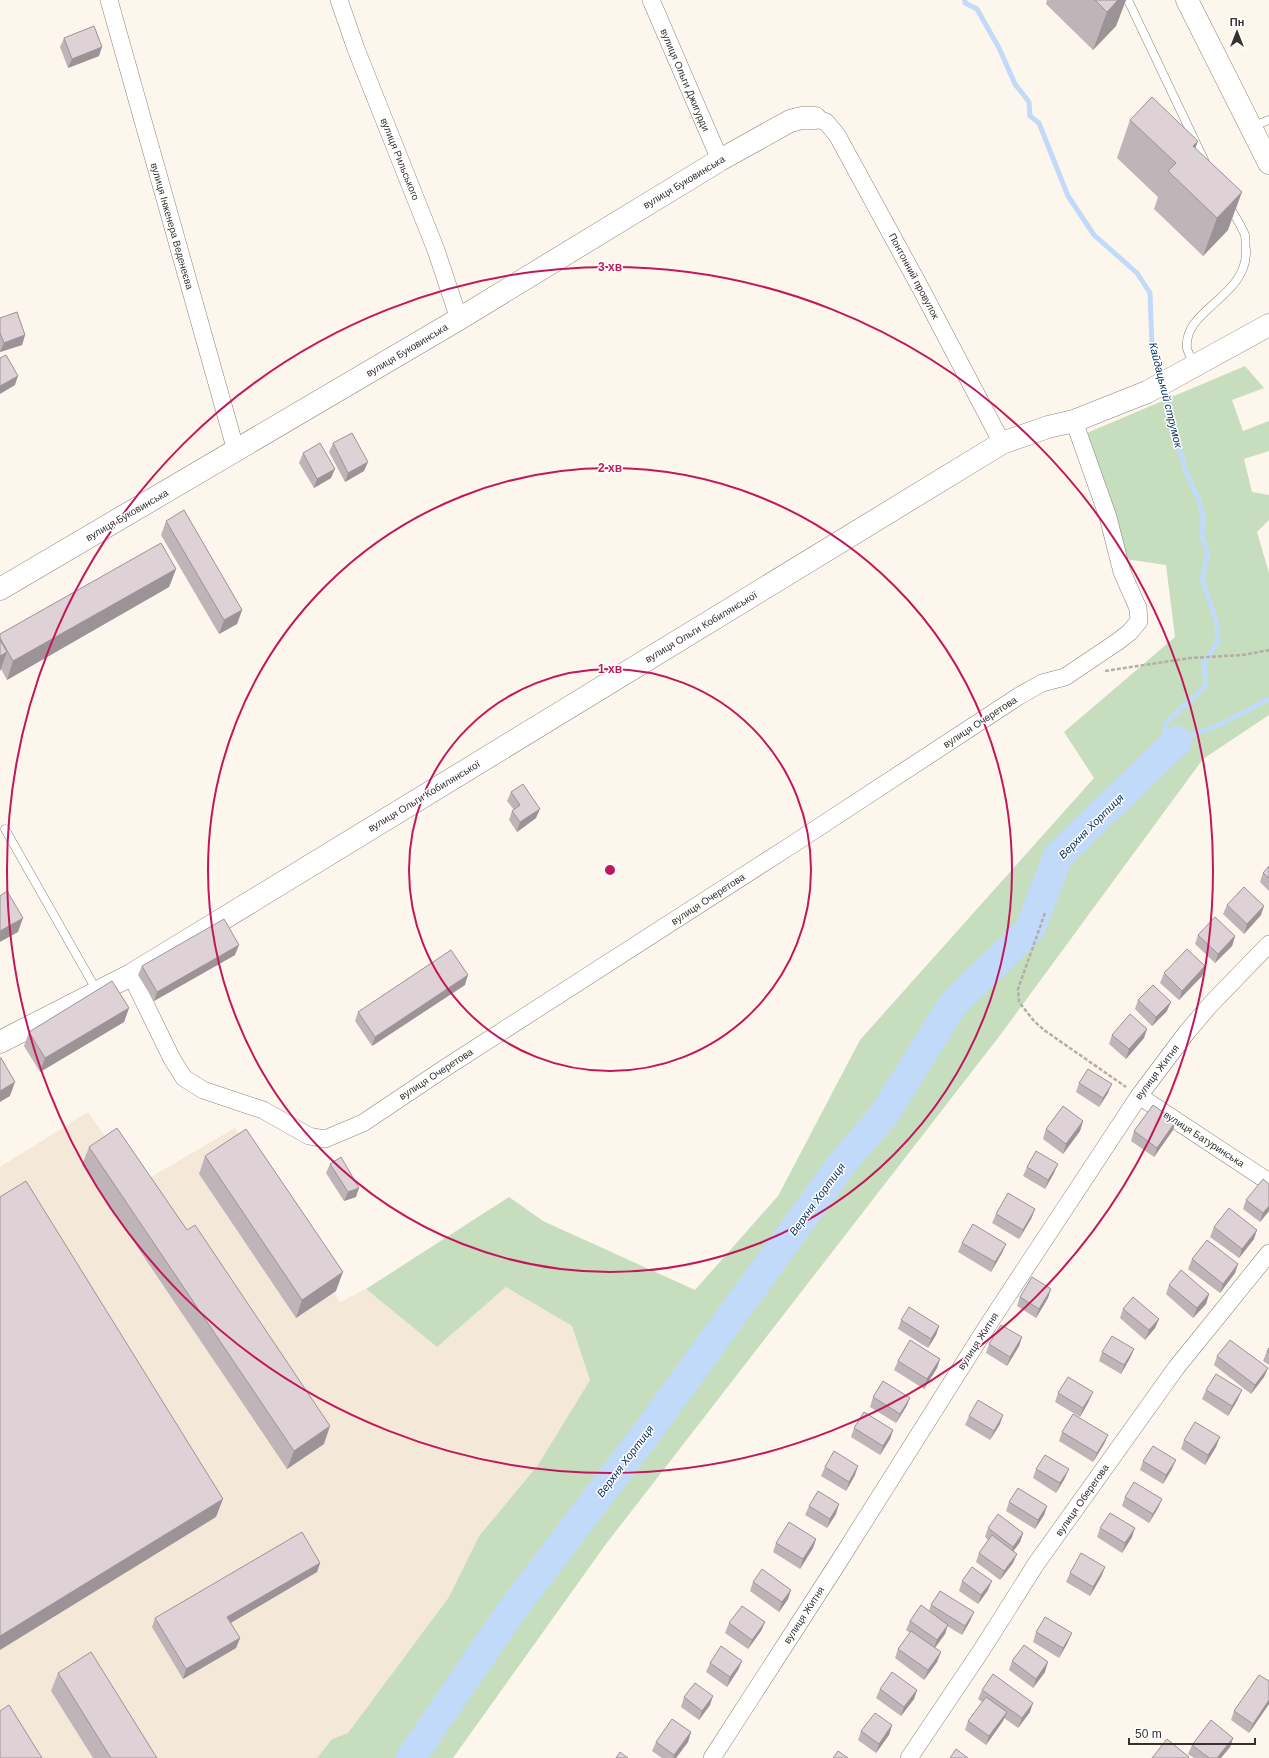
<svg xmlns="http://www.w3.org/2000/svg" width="1269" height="1758" viewBox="0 0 1269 1758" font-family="Helvetica,sans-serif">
<rect width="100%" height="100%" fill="#fdf6ec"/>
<!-- built -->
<path fill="#f4e9d8" d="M88 1112 139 1184 235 1128 340 1302 366 1289 437 1347 506 1287 572 1326 590 1380 538 1465 479 1536 449 1597 348 1733 332 1739 317 1758H0V1167Z"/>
<!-- green -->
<path fill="#c6ddbe" d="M1245 366 1264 388 1232 400 1243 431 1269 421V451L1244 459 1252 492 1269 495V520L1257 532 1269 573V715L1203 759 1001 1034 606 1544 453 1758H317L332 1739 348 1733 449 1597 479 1536 538 1465 590 1380 572 1326 506 1287 437 1347 366 1289 509 1197 543 1221 695 1290 778 1196 860 1040 1094 778 1064 732 1175 637 1166 565 1125 559 1082 435Z"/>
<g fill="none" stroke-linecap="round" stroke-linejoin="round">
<!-- stream -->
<path stroke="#c2dafa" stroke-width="5" d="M965 0V3L977 9 999 48 1015 84 1029 102 1030 116 1039 123 1068 196 1094 235 1137 273 1150 293 1152 347 1161 380
M1163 389 1186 472 1199 500 1203 516 1202 537 1208 553 1202 579 1217 624 1218 641 1204 663 1206 685 1166 723 1164 735 1168 749
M1177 741 1221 724 1269 699"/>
<!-- river -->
<path stroke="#c2dafa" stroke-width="30" d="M411 1758 509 1614 645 1435 844 1161 883 1116 953 1004 1030 929 1058 856 1177 741"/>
<defs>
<path id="lane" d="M1128 0 1205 162
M1251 127 1269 120
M1194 365C1192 360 1188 353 1187 348 1183 309 1248 297 1246 250 1245 245 1246 239 1245 235 1241 225 1234 215 1229 205
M5 829 97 991"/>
<path id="street" d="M109 0 236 451
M339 0 356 49 436 250 459 319
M651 0 720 160
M815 118 826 122 837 135 921 289 1002 443
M131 975 172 1059 184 1078 203 1090 263 1110 309 1136 325 1139 363 1123 445 1068 790 846 1019 696 1042 683 1065 677 1117 642 1130 632 1139 621 1138 608 1122 572 1108 517 1074 421
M1139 1096 1269 1182
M712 1758 836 1566 988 1325 1139 1096 1187 1032 1210 1005 1269 944
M909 1758 981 1651 1036 1564 1176 1368 1269 1253"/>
<path id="secondary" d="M1187 0 1269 163
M0 589 459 319 720 160 790 121 802 118H815
M0 1042 131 975 1002 443 1048 427 1074 421 1147 392 1269 325"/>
</defs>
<!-- lane casing -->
<use href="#lane" stroke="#8a847b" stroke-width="9"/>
<!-- street casing -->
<use href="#street" stroke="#8a847b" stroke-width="18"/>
<!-- secondary casing -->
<use href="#secondary" stroke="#8a847b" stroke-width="23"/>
<!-- path -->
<path stroke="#b4aea7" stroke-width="2.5" stroke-dasharray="4 2" stroke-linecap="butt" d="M1105 671 1190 658 1243 655 1269 650
M1045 913 1018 989 1019 1002 1034 1021 1044 1030 1126 1087"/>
<!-- lane -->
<use href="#lane" stroke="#fff" stroke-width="8"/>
<!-- street -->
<use href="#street" stroke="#fff" stroke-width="17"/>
<!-- secondary -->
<use href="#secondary" stroke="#fff" stroke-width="22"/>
</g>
<!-- wall -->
<path fill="#bfb5b9" d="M1047 0H1126L1116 26 1093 50 1046 4Z
M64 38 99 56 68 68 60 47Z
M1130 120 1196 148 1228 230 1203 256 1154 209 1158 197 1117 158Z
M0 318 25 335 22 345 0 352Z
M333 443 364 471 345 482 329 452Z
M303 453 331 478 314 488 299 463Z
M166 521 242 610 237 624 219 634 161 535Z
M176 569 169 587 7 680 1 669 0 671V634Z
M511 792 536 818 517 832 509 820 512 811 514 810 507 801Z
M1269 866V891L1260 882 1263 873Z
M1227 905 1261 915 1244 934 1223 914Z
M1198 935 1235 936 1232 946 1215 963 1195 944Z
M235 955 154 1001 138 975 142 966Z
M1205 966 1202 976 1179 1000 1160 983 1164 973Z
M465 985 372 1046 355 1021 358 1012Z
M1138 1000 1167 1011 1152 1026 1135 1009Z
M129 1008 124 1022 40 1072 24 1046 29 1032Z
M1112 1035 1144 1038 1126 1059 1109 1044Z
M1079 1083 1108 1093 1099 1107 1076 1092Z
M1083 1121 1080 1131 1063 1154 1043 1139 1046 1129Z
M1176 1121 1173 1130 1154 1157 1131 1141 1134 1131Z
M89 1147 324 1444 287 1469 82 1165Z
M205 1156 336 1291 296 1318 199 1174Z
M330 1164 356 1197 344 1201 326 1173Z
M1027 1167 1054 1173 1045 1189 1023 1176Z
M1246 1200 1269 1211 1260 1222 1243 1209Z
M1035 1209 1031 1219 1019 1239 992 1223 996 1214Z
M1214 1227 1254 1239 1239 1258 1210 1237Z
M962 1243 1006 1244 1002 1253 991 1272 958 1252Z
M1192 1259 1238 1264 1235 1273 1220 1293 1188 1269Z
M1169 1285 1209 1294 1206 1304 1193 1318 1166 1294Z
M1020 1297 1048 1298 1036 1318 1017 1306Z
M1123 1309 1159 1319 1155 1328 1145 1340 1120 1318Z
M901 1320 939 1326 936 1335 928 1348 898 1329Z
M1022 1337 1019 1346 1007 1366 986 1353 989 1344Z
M1269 1348V1365L1263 1361 1267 1351Z
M1134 1349 1130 1358 1121 1374 1099 1361 1102 1352Z
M1217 1356 1268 1368 1264 1377 1251 1394 1214 1365Z
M940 1359 937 1368 924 1389 894 1370 898 1361Z
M1206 1390 1238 1399 1228 1416 1202 1399Z
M1058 1393 1089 1401 1080 1417 1055 1402Z
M873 1397 910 1398 906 1407 896 1423 870 1407Z
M969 1416 1000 1424 990 1440 965 1425Z
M854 1428 893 1430 890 1439 880 1455 851 1437Z
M1062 1432 1108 1435 1104 1444 1093 1462 1059 1441Z
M1184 1440 1216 1447 1205 1465 1181 1449Z
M1143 1461 1172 1469 1163 1484 1140 1470Z
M825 1467 855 1475 846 1491 821 1476Z
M1036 1469 1065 1478 1056 1493 1033 1478Z
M1125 1497 1162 1499 1158 1508 1149 1523 1122 1506Z
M1009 1502 1047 1506 1044 1515 1035 1529 1006 1511Z
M809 1506 836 1514 827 1528 805 1515Z
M988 1528 1023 1533 1020 1542 1013 1551V1563L1000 1580 976 1562 979 1553 988 1540 985 1537Z
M1100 1528 1132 1537 1122 1553 1097 1537Z
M816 1539 813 1548 800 1569 773 1552 776 1543Z
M320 1563 317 1572 230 1623 240 1638 236 1648 183 1679 152 1627 155 1618Z
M1105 1567 1101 1577 1090 1596 1066 1582 1070 1573Z
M962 1581 988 1590 978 1604 959 1591Z
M753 1582 788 1599 779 1612 750 1591Z
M931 1605 970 1621 962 1635 947 1626 945 1634 935 1648 941 1652 937 1662 924 1680 895 1658 898 1649 910 1633 906 1630 910 1621 929 1611Z
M765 1622 761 1631 748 1649 725 1633 729 1623Z
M1036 1632 1068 1642 1059 1658 1033 1642Z
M742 1661 738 1670 727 1687 706 1672 710 1663Z
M1012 1661 1045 1672 1033 1688 1009 1670Z
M58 1673 157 1758H93L51 1691Z
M1269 1681V1704L1249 1733 1231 1720 1234 1711Z
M880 1689 917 1690 914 1699 901 1716 876 1698Z
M982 1690 1030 1712 1018 1728 1004 1718 1003 1721 986 1745 965 1730 968 1721 982 1702 978 1699Z
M684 1697 710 1705 699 1720 681 1707Z
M892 1725 889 1735 876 1753 858 1740 861 1731Z
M691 1732 688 1742 676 1758H662L652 1751 656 1742Z
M1233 1738 1230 1747 1221 1758H1194L1188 1754 1192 1745Z"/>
<!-- shaded-wall -->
<path fill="#9b9396" d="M1118 0H1126L1116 26 1093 50 1107 12Z
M102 47 99 56 68 68 72 59Z
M1198 141 1184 179 1193 146Z
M1242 192 1228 230 1203 256 1217 218Z
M25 335 22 345 0 352 4 343Z
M18 376 15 385 0 394V386Z
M368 462 364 471 345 482 348 473Z
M335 469 331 478 314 488 317 479Z
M176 569 169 587 7 680 13 661Z
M242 610 237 624 219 634 224 620Z
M7 652 0 671V656Z
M540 809 536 818 517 832 520 822Z
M1264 906 1261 915 1244 934 1247 924Z
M23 918 18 932 0 942V931Z
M1235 936 1232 946 1215 963 1218 954Z
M239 945 235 955 154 1001 157 992Z
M1205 966 1202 976 1179 1000 1182 991Z
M468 975 465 985 372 1046 375 1037Z
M1171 1002 1167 1011 1152 1026 1156 1017Z
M129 1008 124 1022 40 1072 45 1058Z
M1147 1029 1144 1038 1126 1059 1129 1049Z
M15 1082 10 1096 0 1102V1091Z
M1112 1084 1108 1093 1099 1107 1103 1098Z
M1083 1121 1080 1131 1063 1154 1066 1144Z
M1176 1121 1173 1130 1154 1157 1157 1148Z
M1058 1164 1054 1173 1045 1189 1048 1180Z
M359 1188 356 1197 344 1201 348 1192Z
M1269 1206V1211L1260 1222 1263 1213Z
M1035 1209 1031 1219 1019 1239 1023 1230Z
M1257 1230 1254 1239 1239 1258 1242 1249Z
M1006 1244 1002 1253 991 1272 995 1262Z
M1238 1264 1235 1273 1220 1293 1223 1284Z
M343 1272 336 1291 296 1318 302 1300Z
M1051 1289 1048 1298 1036 1318 1039 1309Z
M1209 1294 1206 1304 1193 1318 1197 1308Z
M1159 1319 1155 1328 1145 1340 1149 1330Z
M939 1326 936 1335 928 1348 931 1339Z
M1022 1337 1019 1346 1007 1366 1010 1357Z
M1134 1349 1130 1358 1121 1374 1124 1365Z
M940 1359 937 1368 924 1389 927 1379Z
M1268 1368 1264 1377 1251 1394 1255 1385Z
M1242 1390 1238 1399 1228 1416 1232 1406Z
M1093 1392 1089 1401 1080 1417 1083 1408Z
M910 1398 906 1407 896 1423 900 1414Z
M1003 1415 1000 1424 990 1440 994 1431Z
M330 1426 324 1444 287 1469 294 1451Z
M893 1430 890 1439 880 1455 883 1446Z
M1108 1435 1104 1444 1093 1462 1097 1453Z
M1220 1437 1216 1447 1205 1465 1208 1455Z
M1176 1460 1172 1469 1163 1484 1166 1475Z
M858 1466 855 1475 846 1491 849 1482Z
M1069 1469 1065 1478 1056 1493 1060 1483Z
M223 1499 216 1517 0 1650V1636Z
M1162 1499 1158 1508 1149 1523 1153 1514Z
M839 1504 836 1514 827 1528 830 1519Z
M1047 1506 1044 1515 1035 1529 1038 1520Z
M1135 1528 1132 1537 1122 1553 1125 1543Z
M1023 1533 1020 1542 1010 1556 1013 1547Z
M816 1539 813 1548 800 1569 803 1559Z
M1017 1554 1013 1563 1000 1580 1004 1571Z
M320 1563 317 1572 224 1627 227 1617Z
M1105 1567 1101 1577 1090 1596 1093 1587Z
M992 1581 988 1590 978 1604 981 1595Z
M791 1590 788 1599 779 1612 782 1602Z
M974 1612 970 1621 962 1635 965 1626Z
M765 1622 761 1631 748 1649 752 1640Z
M948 1625 945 1634 933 1650 937 1640Z
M1072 1633 1068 1642 1059 1658 1063 1648Z
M240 1638 236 1648 183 1679 186 1669Z
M941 1652 937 1662 924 1680 928 1670Z
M742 1661 738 1670 727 1687 730 1677Z
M1048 1662 1045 1672 1033 1688 1036 1679Z
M917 1690 914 1699 901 1716 904 1707Z
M713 1696 710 1705 699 1720 702 1711Z
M1269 1700V1704L1249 1733 1253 1724Z
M1033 1703 1030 1712 1018 1728 1022 1718Z
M1007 1712 1003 1721 986 1745 989 1736Z
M892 1725 889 1735 876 1753 879 1744Z
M691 1732 688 1742 676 1758H673L674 1755Z
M1233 1738 1230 1747 1221 1758H1217Z"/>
<!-- building -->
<path fill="#ded2d7" stroke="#9b9396" d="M1095 0H1118L1107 12Z
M94 26 102 47 72 59 64 38Z
M1152 97 1198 141 1193 146 1242 192 1217 218 1168 171 1176 163 1130 120Z
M17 312 25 335 4 343 0 333V318Z
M6 355 18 376 0 386V358Z
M352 433 368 462 348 473 333 443Z
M320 443 335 469 317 479 303 453Z
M184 510 242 610 224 620 166 521Z
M161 543 176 569 13 661 0 638V634Z
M0 640 7 652 0 656Z
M523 784 540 809 520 822 512 811 520 805 511 792Z
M1269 866V878L1263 873Z
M1244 887 1264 906 1247 924 1227 905Z
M7 891 23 918 0 931V896Z
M1215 917 1235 936 1218 954 1198 935Z
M224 919 239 945 157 992 142 966Z
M1187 949 1205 966 1182 991 1164 973Z
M451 950 468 975 375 1037 358 1012Z
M112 981 129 1008 45 1058 29 1032Z
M1153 985 1171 1002 1156 1017 1138 1000Z
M1130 1014 1147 1029 1129 1049 1112 1035Z
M0 1058H1L15 1082 0 1091Z
M1088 1069 1112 1084 1103 1098 1079 1083Z
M1153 1105 1176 1121 1157 1148 1134 1131Z
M1063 1106 1083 1121 1066 1144 1046 1129Z
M117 1128 187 1230 195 1225 330 1426 294 1451 89 1147Z
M246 1129 343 1272 302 1300 205 1156Z
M1036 1151 1058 1164 1048 1180 1027 1167Z
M341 1157 359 1188 348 1192 330 1164Z
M1263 1179 1269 1184V1206L1263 1213 1246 1200Z
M26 1181 223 1499 0 1636V1197Z
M1008 1193 1035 1209 1023 1230 996 1214Z
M1229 1208 1257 1230 1242 1249 1214 1227Z
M973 1224 1006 1244 995 1262 962 1243Z
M1207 1240 1238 1264 1223 1284 1192 1259Z
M1181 1270 1209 1294 1197 1308 1169 1285Z
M1032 1277 1051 1289 1039 1309 1020 1297Z
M1133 1297 1159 1319 1149 1330 1123 1309Z
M909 1307 939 1326 931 1339 901 1320Z
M1001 1325 1022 1337 1010 1357 989 1344Z
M1112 1336 1134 1349 1124 1365 1102 1352Z
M910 1340 940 1359 927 1379 898 1361Z
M1230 1340 1268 1368 1255 1385 1217 1356Z
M1269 1348V1353L1267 1351Z
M1216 1374 1242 1390 1232 1406 1206 1390Z
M1068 1377 1093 1392 1083 1408 1058 1393Z
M883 1381 910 1398 900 1414 873 1397Z
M978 1400 1003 1415 994 1431 969 1416Z
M864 1412 893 1430 883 1446 854 1428Z
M1073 1414 1108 1435 1097 1453 1062 1432Z
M1195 1422 1220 1437 1208 1455 1184 1440Z
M1153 1446 1176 1460 1166 1475 1143 1461Z
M834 1451 858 1466 849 1482 825 1467Z
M1045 1455 1069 1469 1060 1483 1036 1469Z
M1134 1482 1162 1499 1153 1514 1125 1497Z
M1018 1488 1047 1506 1038 1520 1009 1502Z
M818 1491 839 1504 830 1519 809 1506Z
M1110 1513 1135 1528 1125 1543 1100 1528Z
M998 1514 1023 1533 1013 1547 988 1528Z
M789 1522 816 1539 803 1559 776 1543Z
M302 1532 320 1563 227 1617 240 1638 186 1669 155 1618Z
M992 1535 1017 1554 1004 1571 979 1553Z
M1081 1553 1105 1567 1093 1587 1070 1573Z
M972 1567 992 1581 981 1595 962 1581Z
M762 1569 791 1590 782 1602 753 1582Z
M940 1591 974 1612 965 1626 931 1605Z
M921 1605 948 1625 937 1640 910 1621Z
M742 1606 765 1622 752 1640 729 1623Z
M1045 1617 1072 1633 1063 1648 1036 1632Z
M911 1631 941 1652 928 1670 898 1649Z
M1024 1645 1048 1662 1036 1679 1012 1661Z
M721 1646 742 1661 730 1677 710 1663Z
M91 1652 157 1758H111L58 1673Z
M892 1672 917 1690 904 1707 880 1689Z
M993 1674 1033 1703 1022 1718 982 1690Z
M1259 1675 1269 1681V1700L1253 1724 1234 1711Z
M695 1683 713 1696 702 1711 684 1697Z
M986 1697 1007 1712 989 1736 968 1721Z
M9 1705 42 1758H0V1711Z
M875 1713 892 1725 879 1744 861 1731Z
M672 1719 691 1732 674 1755 656 1742Z
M1211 1720 1233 1738 1217 1758H1209L1192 1745Z
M1167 1739 1189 1757 1188 1758H1152Z
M956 1749 968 1758H950Z
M838 1751 848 1758H833Z
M620 1752 628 1758H616Z"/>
<!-- distance rings -->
<g fill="none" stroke="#c2185b" stroke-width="2">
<circle cx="610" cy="870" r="201"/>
<circle cx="610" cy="870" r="402"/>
<circle cx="610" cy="870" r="603"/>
</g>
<g text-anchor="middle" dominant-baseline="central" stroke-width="3" stroke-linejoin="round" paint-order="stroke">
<!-- street labels -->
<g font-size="10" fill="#34312e" stroke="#fff">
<text transform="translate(685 80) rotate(67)">вулиця Ольги Джигурди</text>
<text transform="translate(400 159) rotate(68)">вулиця Рильського</text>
<text transform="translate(684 182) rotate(-31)">вулиця Буковинська</text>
<text transform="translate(172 226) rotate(74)">вулиця Інженера Веденеєва</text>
<text transform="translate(914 276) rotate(62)">Понтонний провулок</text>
<text transform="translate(407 350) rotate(-31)">вулиця Буковинська</text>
<text transform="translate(127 515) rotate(-30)">вулиця Буковинська</text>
<text transform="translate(701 627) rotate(-31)">вулиця Ольги Кобилянської</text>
<text transform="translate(980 722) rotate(-33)">вулиця Очеретова</text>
<text transform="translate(424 796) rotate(-31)">вулиця Ольги Кобилянської</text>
<text transform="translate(708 899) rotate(-33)">вулиця Очеретова</text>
<text transform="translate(1157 1072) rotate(-53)">вулиця Житня</text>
<text transform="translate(436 1074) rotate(-33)">вулиця Очеретова</text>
<text transform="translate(1204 1139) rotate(33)">вулиця Батуринська</text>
<text transform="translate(978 1341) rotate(-57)">вулиця Житня</text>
<text transform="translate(1082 1500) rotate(-55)">вулиця Оберегова</text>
<text transform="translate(804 1615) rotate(-57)">вулиця Житня</text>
</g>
<!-- water labels -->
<g font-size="11" font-style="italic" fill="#042d5b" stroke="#fff">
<text transform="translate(1166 395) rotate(76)">Кайдацький струмок</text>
<text transform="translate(1091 826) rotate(-45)">Верхня Хортиця</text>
<text transform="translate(817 1199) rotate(-54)">Верхня Хортиця</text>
<text transform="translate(625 1461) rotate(-53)">Верхня Хортиця</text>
</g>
</g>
<circle cx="610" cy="870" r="6" fill="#c2185b" stroke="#fff" stroke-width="2"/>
<g font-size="12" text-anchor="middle" font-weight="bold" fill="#c2185b" stroke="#fff" stroke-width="3" stroke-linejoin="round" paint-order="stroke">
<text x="610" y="271">3 хв</text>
<text x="610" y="472">2 хв</text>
<text x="610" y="673">1 хв</text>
</g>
<!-- north arrow -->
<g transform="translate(1237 32)" stroke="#ffffff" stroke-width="3" paint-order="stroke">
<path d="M0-3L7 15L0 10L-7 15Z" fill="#34312e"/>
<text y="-6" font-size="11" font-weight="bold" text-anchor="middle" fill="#34312e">Пн</text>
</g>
<!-- scale -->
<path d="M1129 1738v6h126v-6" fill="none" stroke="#34312e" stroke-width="2"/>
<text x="1135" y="1738" font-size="12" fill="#34312e" stroke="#ffffff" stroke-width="3" paint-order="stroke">50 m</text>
</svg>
